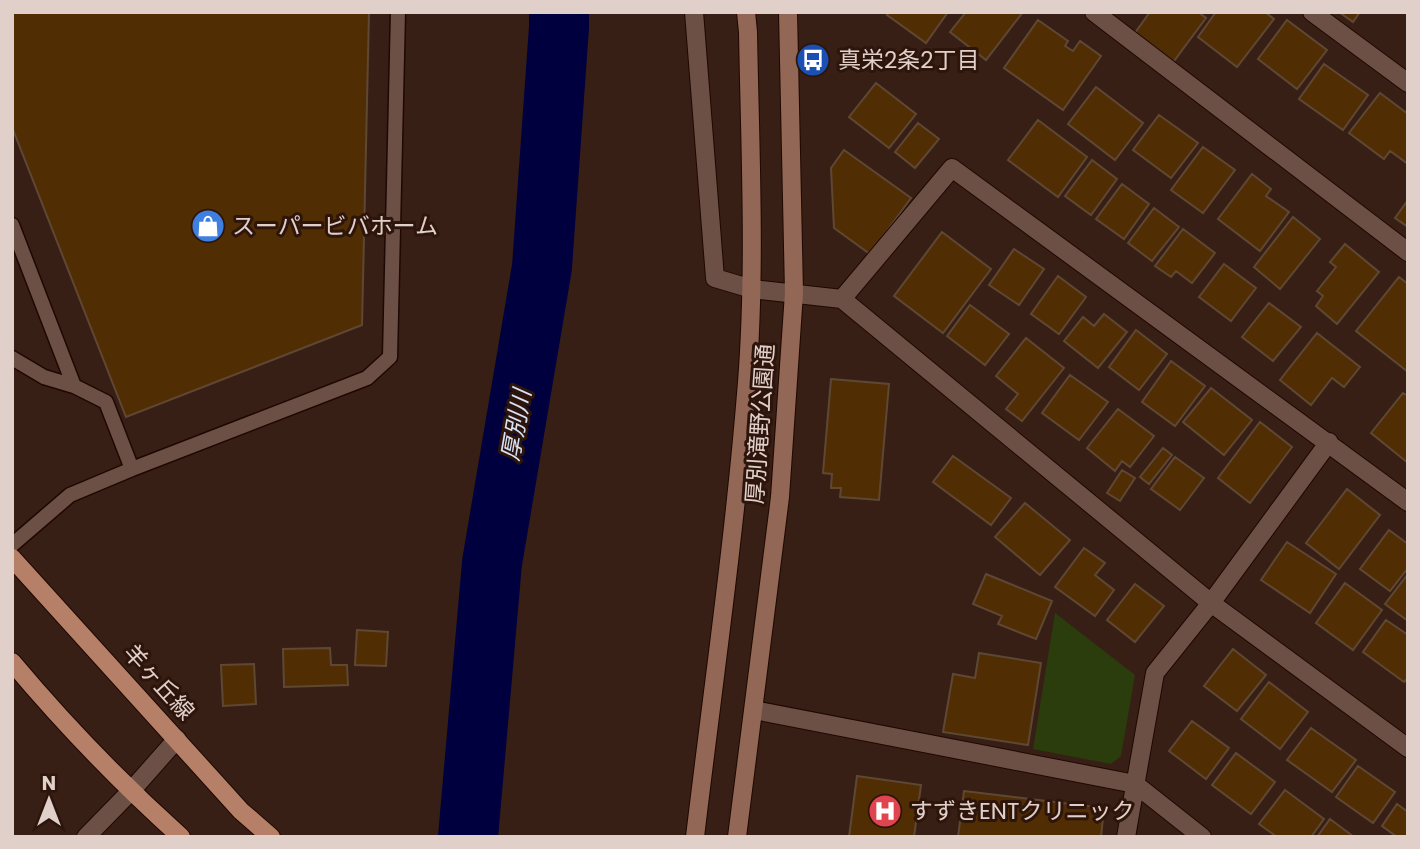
<svg xmlns="http://www.w3.org/2000/svg" width="1420" height="849" viewBox="0 0 1420 849" font-family="Poppins,'Noto Sans JP',sans-serif">
<rect width="100%" height="100%" fill="#381f15"/>
<!-- green -->
<path fill="#2b3c0d" d="M1055 613 1135 675 1121 756 1111 764 1033 749Z"/>
<g fill="none" stroke-linecap="round" stroke-linejoin="round">
<!-- river -->
<path stroke="#00003e" stroke-width="60" d="M468 837 492 563 542 267 559 27V12"/>
</g>
<!-- building -->
<path fill="#512d04" stroke="#5e4834" stroke-width="2" d="M12 12H369L362 325 126 417 12 127Z
M889 12H948L926 43 887 15Z
M966 12H1023L986 60 950 32Z
M1150 12H1198L1206 18 1171 65 1132 37Z
M1216 12H1265L1274 19 1237 67 1198 37Z
M1339 12H1360L1353 22Z
M1038 20 1068 41 1065 46 1073 51 1080 41 1101 56 1063 110 1004 68Z
M1287 20 1327 50 1297 89 1258 59Z
M1324 64 1368 95 1343 130 1299 99Z
M876 83 916 114 889 148 849 117Z
M1096 87 1143 123 1115 160 1068 124Z
M1380 93 1408 114V164L1390 151 1384 159 1349 133Z
M1159 115 1198 143 1171 178 1133 150Z
M1038 120 1087 157 1058 197 1008 160Z
M918 123 939 139 915 168 895 152Z
M1203 147 1235 170 1203 213 1171 190Z
M844 150 911 198 870 254 834 228 831 168Z
M1092 160 1117 179 1091 215 1065 196Z
M1252 174 1271 189 1266 196 1289 212 1260 251 1218 219Z
M1122 184 1149 204 1124 239 1096 219Z
M1408 200V227L1395 218Z
M1154 208 1179 227 1152 261 1128 243Z
M1293 217 1320 239 1280 289 1254 267Z
M1183 229 1215 253 1192 283 1176 271 1171 277 1155 266Z
M942 232 991 269 943 333 894 296Z
M1345 244 1379 272 1337 324 1316 306 1323 296 1317 291 1336 267 1330 262Z
M1014 249 1044 269 1019 305 989 285Z
M1224 264 1256 288 1231 321 1199 297Z
M1058 276 1086 297 1059 334 1031 314Z
M1399 277 1408 284V372L1356 331Z
M1269 303 1301 327 1273 361 1242 337Z
M970 305 1009 334 985 365 947 336Z
M1104 314 1127 332 1098 368 1064 341 1083 317 1094 326Z
M1136 330 1167 354 1139 390 1109 367Z
M1317 333 1360 367 1344 387 1332 378 1311 405 1280 380Z
M1026 338 1064 368 1022 421 1006 409 1018 394 996 376Z
M1171 361 1205 386 1175 426 1142 402Z
M1070 375 1108 402 1079 440 1042 413Z
M831 379 889 384 879 500 840 497 841 488H831L832 474 823 473Z
M1211 388 1252 420 1224 455 1183 422Z
M1403 393 1408 396V463L1371 433Z
M1118 409 1154 436 1130 467 1122 461 1115 471 1087 448Z
M1260 422 1292 447 1250 503 1218 478Z
M1163 448 1172 455 1149 484 1140 477Z
M953 456 1011 498 991 525 933 482Z
M1175 457 1204 478 1180 510 1151 489Z
M1122 470 1135 478 1120 501 1107 493Z
M1347 489 1380 515 1339 569 1306 543Z
M1025 503 1070 540 1040 575 995 537Z
M1389 530 1408 544V568L1390 591 1360 569Z
M1287 542 1336 574 1310 613 1261 580Z
M1084 548 1105 563 1095 575 1114 590 1095 616 1055 587Z
M986 574 1052 601 1036 639 998 624 1002 616 973 604Z
M1408 574V621L1385 604Z
M1345 583 1382 610 1353 650 1316 623Z
M1135 584 1164 606 1135 642 1107 620Z
M1386 620 1408 635V678L1404 682 1363 652Z
M357 630 388 632 386 666 355 665Z
M330 648 331 665H347L348 685 284 687 283 649Z
M1233 649 1266 675 1237 711 1204 686Z
M979 653 1041 663 1028 745 943 732 953 674 975 678Z
M254 664 256 704 223 706 221 665Z
M1269 682 1308 712 1280 749 1241 719Z
M1192 721 1229 748 1206 779 1169 751Z
M1311 728 1356 760 1332 792 1287 760Z
M1236 753 1275 782 1251 814 1212 785Z
M1358 766 1395 792 1373 823 1336 797Z
M857 776 921 785 914 837H849Z
M1285 790 1324 819 1311 837H1277L1259 824Z
M964 791 1104 808 1101 837H958Z
M1397 804 1408 812V837H1397L1382 826Z
M1330 819 1354 837H1317Z"/>
<g fill="none" stroke-linecap="round" stroke-linejoin="round">
<defs>
<path id="lane" d="M12 225 74 386
M12 358 44 377 74 386 106 402 132 469 367 378 390 357 398 12
M12 545 70 495 132 469"/>
<path id="street" d="M694 12 715 278 752 289 842 299 1211 603 1408 748
M1094 12 1408 252
M1312 12 1408 83
M842 299 952 168 1408 502
M754 710 1135 784 1202 837
M86 837 131 791 177 739
M1126 837 1155 673 1211 603 1329 442"/>
<path id="secondary" d="M695 837C713 686 735 534 747 382 756 266 750 148 748 32L746 12
M737 837 780 497 794 293 788 12"/>
<path id="primary" d="M12 558 241 811 271 837
M12 662C64 724 121 783 181 837"/>
</defs>
<!-- lane casing -->
<use href="#lane" stroke="#1e0802" stroke-width="17"/>
<!-- street casing -->
<use href="#street" stroke="#1e0802" stroke-width="20"/>
<!-- secondary casing -->
<use href="#secondary" stroke="#1e0802" stroke-width="20"/>
<!-- primary casing -->
<use href="#primary" stroke="#1e0802" stroke-width="20"/>
<!-- lane -->
<use href="#lane" stroke="#6d5045" stroke-width="14"/>
<!-- street -->
<use href="#street" stroke="#6d5045" stroke-width="18"/>
<!-- secondary -->
<use href="#secondary" stroke="#926756" stroke-width="18"/>
<!-- primary -->
<use href="#primary" stroke="#b67f67" stroke-width="18"/>
</g>
<!-- icons -->
<defs>
<symbol id="bus-disc" viewBox="-11 -11 22 22"><circle r="9.5" fill="#1a4fb4" stroke="#2d150c"/><path d="M-5-6H5V4H4V6H2V4H-2V6H-4V4H-5ZM-3.5-4V0h7V-4ZM-3.5 1.2v1.5H-2V1.2ZM2 1.2v1.5H3.5V1.2Z" fill="#fff"/></symbol>
<symbol id="shop-disc" viewBox="-11 -11 22 22"><circle r="9.5" fill="#3f7fe0" stroke="#2d150c"/><path d="M-5-2.5h2.3a2.7 3.5 0 0 1 5.4 0H5L5.5 6h-11ZM-1.5-2.5h3a1.5 2.3 0 0 0-3 0Z" fill="#fff"/></symbol>
<symbol id="hospital-disc" viewBox="-11 -11 22 22"><circle r="9.5" fill="#e0444e" stroke="#2d150c"/><path d="M-5-5h3v3.5h4V-5h3V5h-3V1.5h-4V5h-3Z" fill="#fff"/></symbol>
</defs>
<g fill-rule="evenodd">
<use href="#bus-disc" x="794" y="41" width="38" height="38"/>
<use href="#shop-disc" x="189" y="207" width="38" height="38"/>
<use href="#hospital-disc" x="866" y="792" width="38" height="38"/>
</g>
<g text-anchor="middle" dominant-baseline="central" stroke-width="6" stroke-linejoin="round" paint-order="stroke">
<!-- poi labels -->
<g font-size="23" fill="#e1d0ca" stroke="#2d150c" text-anchor="start">
<text x="838" y="60">真栄2条2丁目</text>
<text x="232" y="226">スーパービバホーム</text>
<text x="910" y="811">すずきENTクリニック</text>
</g>
<!-- street labels -->
<g font-size="23" fill="#e1d0ca" stroke="#2d150c">
<text transform="translate(760 424) rotate(-86)">厚別滝野公園通</text>
<text transform="translate(159 682) rotate(48)">羊ヶ丘線</text>
</g>
<!-- water labels -->
<g font-size="24" font-style="italic" fill="#d6e2f6" stroke="#2d150c">
<text transform="translate(516 425) rotate(-80)">厚別川</text>
</g>
</g>
<!-- border -->
<rect width="1420" height="849" fill="none" stroke="#e1d0ca" stroke-width="28"/>
<!-- north arrow -->
<g transform="translate(49 800)" stroke="#2d150c" stroke-width="5" paint-order="stroke">
<path d="M0-5L12 26L0 18L-12 26Z" fill="#e1d0ca"/>
<text y="-10" font-size="19" font-weight="bold" text-anchor="middle" fill="#e1d0ca">N</text>
</g>
</svg>
